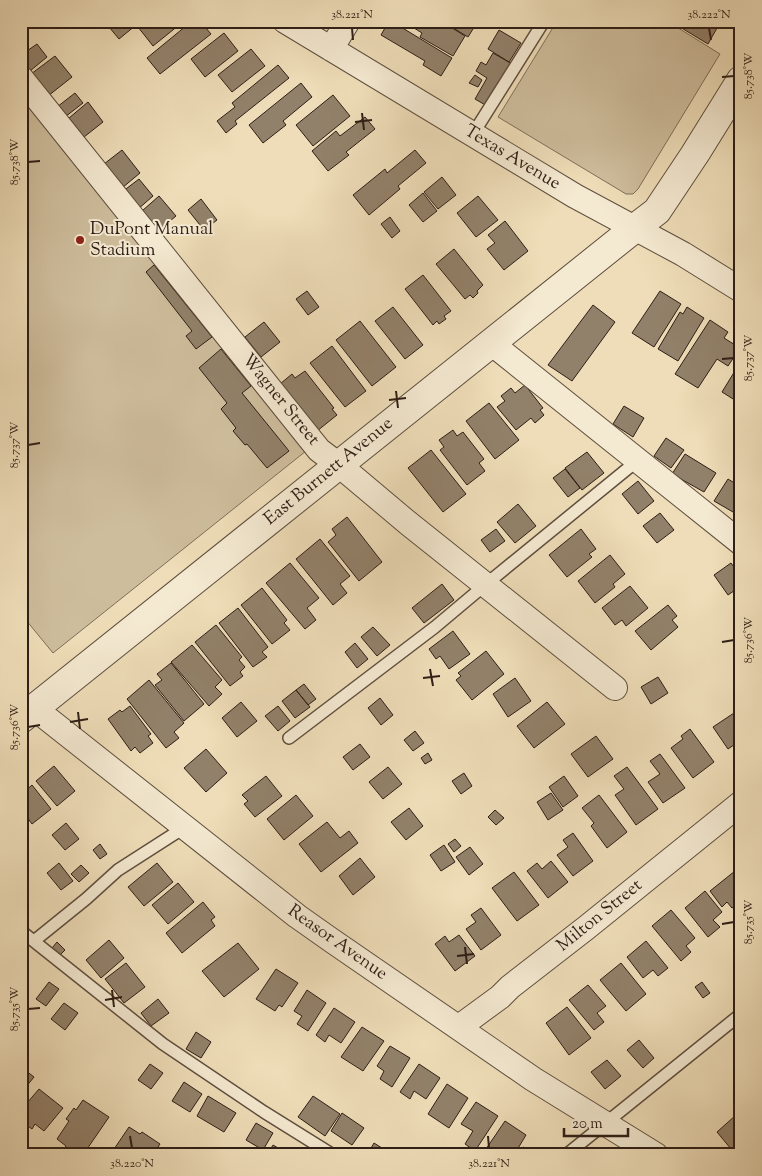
<svg xmlns="http://www.w3.org/2000/svg" width="762" height="1176" viewBox="0 0 762 1176" font-family="'Sorts Mill Goudy',serif">
<rect width="100%" height="100%" fill="#eeddb8"/>
<filter id="stains"><feTurbulence type="fractalNoise" baseFrequency=".004" numOctaves="4"/><feColorMatrix values="0 0 0 0 .2 0 0 0 0 .09 0 0 0 0 .02 0 0 0 .5 -.17"/></filter>
<radialGradient id="worn" r=".72"><stop offset=".6" stop-color="#630" stop-opacity="0"/><stop offset="1" stop-color="#630" stop-opacity=".3"/></radialGradient>
<!-- green -->
<path fill="#cebd9c" stroke="#7e6e59" d="M557 21H667L720 54 638 189 633 194H626L498 117Z
M21 95 306 451 53 653 21 614Z"/>
<!-- building -->
<path fill="#92816a" stroke="#2f1e16" d="M104 21H141L119 39Z
M146 21H184L153 46 138 27Z
M192 21H200L211 34 160 74 147 58Z
M389 21H391L452 58 441 76 423 65 425 61 381 35Z
M403 21H441L465 36 453 56 420 37 422 33Z
M442 21H478L468 37Z
M670 21H721L708 44Z
M499 30 521 43 509 62 488 49Z
M224 33 238 51 205 77 191 59Z
M37 44 47 57 30 71 21 60V55Z
M251 49 265 66 232 92 218 75Z
M493 53 512 64 487 106 475 99 487 78 476 71 481 62 486 65Z
M55 56 72 77 48 96 31 74Z
M278 65 289 78 235 121 237 124 226 133 217 121 235 107 232 103Z
M475 75 482 80 478 87 469 83Z
M301 83 312 97 283 121 286 125 263 143 249 125Z
M75 93 83 103 65 117 57 107Z
M333 95 350 116 313 146 296 125Z
M88 102 103 122 84 137 69 118Z
M365 117 375 129 346 152 349 155 328 171 312 151 336 131 340 136Z
M122 150 140 173 122 188 104 164Z
M415 150 426 163 398 186 400 189 369 215 353 195 385 169 387 173Z
M442 177 456 195 438 209 424 192Z
M139 179 153 196 137 210 122 192Z
M423 193 437 211 423 222 409 205Z
M159 196 176 216 158 231 142 211Z
M478 196 498 220 476 237 457 213Z
M201 199 217 220 204 230 188 210Z
M390 217 400 231 392 238 381 224Z
M505 221 528 251 504 270 487 249 495 243 488 235Z
M454 249 483 285 477 291 478 293 473 298 470 295 465 299 436 264Z
M154 265 212 337 196 349 186 336 192 331 146 272Z
M423 275 451 311 444 316 446 319 439 324 437 321 433 325 405 289Z
M307 291 319 307 308 315 296 299Z
M660 291 681 304 654 347 632 333Z
M593 305 615 322 572 381 548 365Z
M393 307 423 345 405 359 375 321Z
M687 307 704 318 678 361 658 349 680 312 683 314Z
M710 320 728 332 724 338 740 348 728 366 717 359 698 388 675 374Z
M360 321 396 367 372 386 336 340Z
M264 322 280 342 261 357 245 337Z
M332 346 366 391 345 407 310 363Z
M221 349 251 386 242 393 289 451 267 468 247 444 245 445 233 431 236 428 221 409 227 403 199 368Z
M741 361V404L722 392Z
M305 371 334 408 332 409 337 415 317 431 280 384 292 374 295 378Z
M525 385 543 408 540 410 544 415 535 423 531 418 516 430 497 407 505 401 501 396 511 388 515 393Z
M489 403 519 440 495 459 466 421Z
M624 406 644 418 633 437 613 424Z
M453 430 457 436 463 432 484 459 479 463 485 471 467 485 440 450 444 447 439 440Z
M666 438 684 450 671 468 654 456Z
M431 450 466 494 443 512 408 468Z
M587 452 604 473 582 490 565 468Z
M685 454 716 473 704 492 672 474Z
M565 469 580 488 568 497 553 478Z
M728 479 741 487V499L733 512 714 501Z
M638 481 654 501 638 514 622 494Z
M518 504 536 526 515 543 497 522Z
M660 513 674 530 657 543 643 526Z
M347 517 382 562 359 581 328 542 336 535 332 529Z
M496 529 505 541 490 552 481 540Z
M581 529 596 549 589 554 592 557 567 577 549 555Z
M320 539 350 576 340 584 347 593 333 605 296 559Z
M610 555 625 574 613 584 615 587 595 603 578 581Z
M290 563 319 598 307 608 316 620 305 629 266 583Z
M731 563 741 577V586L728 595 714 575Z
M442 584 454 600 424 623 412 608Z
M630 586 648 608 626 626 622 620 615 625 602 608Z
M262 588 287 620 284 623 290 630 272 644 241 605Z
M668 605 677 616 672 620 678 627 651 650 635 631Z
M238 608 268 647 262 652 267 657 253 667 219 623Z
M216 625 242 657 239 660 245 667 240 672 243 676 230 686 195 642Z
M373 627 390 645 377 656 361 637Z
M453 631 470 654 449 669 440 656 436 659 429 649Z
M355 643 368 659 357 668 345 652Z
M192 645 222 680 215 687 222 694 209 706 171 662Z
M486 651 504 674 472 700 456 680 461 676 458 673Z
M171 663 204 704 184 721 155 685 162 680 157 674Z
M658 677 668 693 651 704 641 687Z
M515 678 531 701 508 717 493 694Z
M149 680 184 723 174 732 179 738 166 748 127 699Z
M304 684 316 699 308 705 296 690Z
M741 689V703L734 694Z
M296 690 310 707 295 718 282 701Z
M380 698 393 715 381 725 368 708Z
M241 702 257 721 237 737 222 718Z
M547 702 565 724 534 748 517 726Z
M130 706 151 734 148 736 153 743 140 753 135 747 131 751 108 719 120 710 122 712Z
M278 706 290 721 278 731 265 716Z
M734 713 741 724V740L728 749 713 727Z
M690 729 714 762 693 778 671 748 683 739 681 736Z
M415 731 424 743 413 751 404 740Z
M596 736 613 759 588 777 571 754Z
M360 744 370 757 353 770 343 757Z
M206 749 227 773 206 792 184 768Z
M428 753 432 760 425 764 421 758Z
M660 754 685 788 663 803 648 782 660 774 650 761Z
M54 766 75 791 57 806 36 781Z
M388 767 402 784 383 799 369 782Z
M627 767 658 809 636 825 615 795 624 789 614 776Z
M464 773 472 786 461 794 452 781Z
M266 776 282 796 255 817 244 804 248 801 242 795Z
M564 776 578 796 563 807 549 787Z
M32 785 51 809 32 824 21 809V788L24 792Z
M551 793 563 810 548 820 537 802Z
M296 795 313 816 284 840 267 819Z
M599 795 627 832 607 848 591 826 594 823 582 808Z
M409 808 423 826 406 840 391 822Z
M495 810 504 818 496 825 488 817Z
M21 818 29 828 21 834Z
M327 822 340 838 349 831 358 843 321 872 299 844Z
M66 823 79 839 65 850 52 835Z
M573 833 593 861 573 876 557 855 568 847 563 840Z
M455 839 461 846 454 852 448 844Z
M100 844 107 854 100 859 93 850Z
M444 845 455 862 441 871 430 855Z
M470 847 483 864 469 875 456 857Z
M360 858 375 877 353 895 339 876Z
M551 861 568 882 548 898 527 871 537 863 542 869Z
M59 863 73 881 61 890 47 873Z
M157 863 173 882 144 906 128 887Z
M81 865 89 873 79 882 71 874Z
M735 871 741 878V906L739 904 732 908 727 902 722 907 710 891Z
M514 872 539 905 517 921 492 888Z
M178 883 194 902 168 924 152 905Z
M705 891 722 912 713 920 720 927 708 937 685 908Z
M203 902 215 917 211 920 215 926 182 953 166 933Z
M481 908 501 935 481 950 466 929 476 922 471 915Z
M671 910 695 938 686 946 691 952 681 961 652 926Z
M459 935 475 956 455 971 435 944 445 936 449 942Z
M741 935V949L734 940Z
M109 940 124 958 101 978 86 960Z
M646 941 668 968 658 976 653 970 643 978 627 957Z
M57 942 65 950 60 955 52 948Z
M238 943 259 969 224 997 202 971Z
M21 957 28 963 21 971Z
M126 963 145 987 124 1003 105 979Z
M621 963 646 994 626 1011 600 980Z
M276 969 298 983 282 1007 279 1005 275 1011 256 999Z
M49 982 59 989 46 1006 36 999Z
M702 982 710 993 703 998 695 987Z
M588 985 606 1006 597 1013 604 1022 594 1030 569 1000Z
M307 990 326 1003 308 1031 297 1024 302 1016 294 1011Z
M158 999 169 1013 151 1026 141 1013Z
M64 1003 78 1013 65 1030 51 1019Z
M567 1007 591 1038 569 1055 546 1023Z
M334 1008 355 1022 341 1043 329 1035 325 1042 316 1035Z
M362 1027 384 1041 363 1071 341 1057Z
M196 1032 211 1042 201 1058 186 1049Z
M639 1040 654 1058 643 1068 627 1050Z
M390 1046 410 1058 392 1087 380 1079 384 1071 377 1066Z
M607 1060 621 1076 605 1089 591 1072Z
M150 1064 163 1073 151 1089 138 1080Z
M419 1064 440 1078 426 1099 414 1091 410 1099 400 1092Z
M21 1067 34 1077 21 1093Z
M184 1082 202 1094 190 1112 172 1101Z
M447 1084 468 1098 449 1128 428 1114Z
M39 1089 63 1108 44 1131 35 1124 32 1129 21 1121V1110Z
M208 1096 236 1113 224 1132 197 1116Z
M313 1096 340 1114 325 1136 298 1117Z
M83 1100 109 1117 85 1152 88 1155H72L64 1150 66 1146 57 1139 69 1121 66 1119 74 1108 76 1110Z
M476 1102 498 1116 475 1151 465 1144 473 1131 461 1124Z
M342 1113 364 1128 352 1145 331 1131Z
M736 1115 741 1121V1155H736L717 1132Z
M505 1121 526 1135 514 1155H510L500 1149 496 1155H494L486 1149Z
M256 1123 273 1133 263 1150 246 1140Z
M129 1127 140 1134 142 1132 160 1144 153 1155H110Z
M374 1143 393 1155H367Z
M273 1145 290 1155H267Z
M523 1147 537 1154 536 1155H519Z"/>
<g fill="none" stroke-linecap="round" stroke-linejoin="round">
<defs>
<path id="service" d="M473 134 544 21
M289 738 435 627 485 585 637 461
M21 931 163 1044 264 1112 333 1155
M34 941 86 899 118 870 185 827
M566 1155 741 1014"/>
<path id="minor" d="M285 21 575 196 683 254 741 290
M331 49 348 21
M21 78 319 450 339 465 408 523 615 688
M491 343 741 543
M34 708 297 916 331 940 533 1079 656 1155
M459 1027 500 997 510 987 586 928 741 803"/>
<path id="tertiary" d="M21 719 635 228 657 211 695 154 741 80"/>
</defs>
<!-- service casing -->
<use href="#service" stroke="#5f4e3e" stroke-width="14"/>
<!-- minor casing -->
<use href="#minor" stroke="#5f4e3e" stroke-width="26"/>
<!-- tertiary casing -->
<use href="#tertiary" stroke="#5f4e3e" stroke-width="30"/>
<!-- service -->
<use href="#service" stroke="#f4e9d1" stroke-width="11"/>
<!-- minor -->
<use href="#minor" stroke="#f4e9d1" stroke-width="24"/>
<!-- tertiary -->
<use href="#tertiary" stroke="#f4e9d1" stroke-width="28"/>
</g>
<!-- ticks -->
<path fill="none" stroke="#2f1e16" stroke-width="2" d="M352 28 353 40M709 28 711 40M722 77 734 76M362 113 364 130M355 122 372 120M28 162 40 161M722 359 734 358M396 391 398 408M389 400 406 398M28 445 40 443M722 642 734 640M430 669 433 686M423 678 440 676M78 712 80 729M70 722 88 719M28 727 40 725M722 924 734 922M465 947 467 964M457 956 474 954M112 990 114 1007M105 1000 122 997M28 1009 40 1008M130 1136 132 1148M488 1136 489 1148"/>
<!-- markers -->
<circle fill="#8f2418" stroke="#f4e9d1" stroke-width="2" cx="80" cy="240" r="5"/>
<g text-anchor="middle" dominant-baseline="central" stroke-width="4" stroke-linejoin="round" paint-order="stroke">
<!-- street labels -->
<g font-size="18" fill="#2f1e16" stroke="#f4e9d1">
<text transform="translate(512 158) rotate(31)">Texas Avenue</text>
<text transform="translate(280 400) rotate(51)">Wagner Street</text>
<text transform="translate(329 472) rotate(-39)">East Burnett Avenue</text>
<text transform="translate(600 916) rotate(-39)">Milton Street</text>
<text transform="translate(337 943) rotate(35)">Reasor Avenue</text>
</g>
<!-- poi labels -->
<g font-size="18" fill="#2f1e16" stroke="#f4e9d1" text-anchor="start">
<text x="90" y="230">DuPont Manual<tspan x="90" dy="21">Stadium</tspan></text>
</g>
</g>
<!-- margin -->
<rect width="762" height="1176" fill="none" stroke="#eeddb8" stroke-width="55"/>
<!-- scale -->
<path d="M564 1128v8h64v-8" fill="none" stroke="#2f1e16" stroke-width="2.5"/>
<text x="572" y="1128" font-size="15" fill="#2f1e16" stroke="#f4e9d1" stroke-width="4" paint-order="stroke">20 m</text>
<rect x="28" y="28" width="706" height="1120" fill="none" stroke="#2f1e16" stroke-width="2"/>
<g font-size="12" text-anchor="middle" fill="#2f1e16">
<text x="352" y="18">38.221°N</text>
<text x="709" y="18">38.222°N</text>
<text transform="translate(748 76) rotate(-90)" y="4">85.738°W</text>
<text transform="translate(14 162) rotate(-90)" y="4">85.738°W</text>
<text transform="translate(748 358) rotate(-90)" y="4">85.737°W</text>
<text transform="translate(14 445) rotate(-90)" y="4">85.737°W</text>
<text transform="translate(748 640) rotate(-90)" y="4">85.736°W</text>
<text transform="translate(14 727) rotate(-90)" y="4">85.736°W</text>
<text transform="translate(748 922) rotate(-90)" y="4">85.735°W</text>
<text transform="translate(14 1009) rotate(-90)" y="4">85.735°W</text>
<text x="132" y="1167">38.220°N</text>
<text x="489" y="1167">38.221°N</text>
</g>
<rect width="100%" height="100%" filter="url(#stains)"/>
<rect width="100%" height="100%" fill="url(#worn)"/>
</svg>
